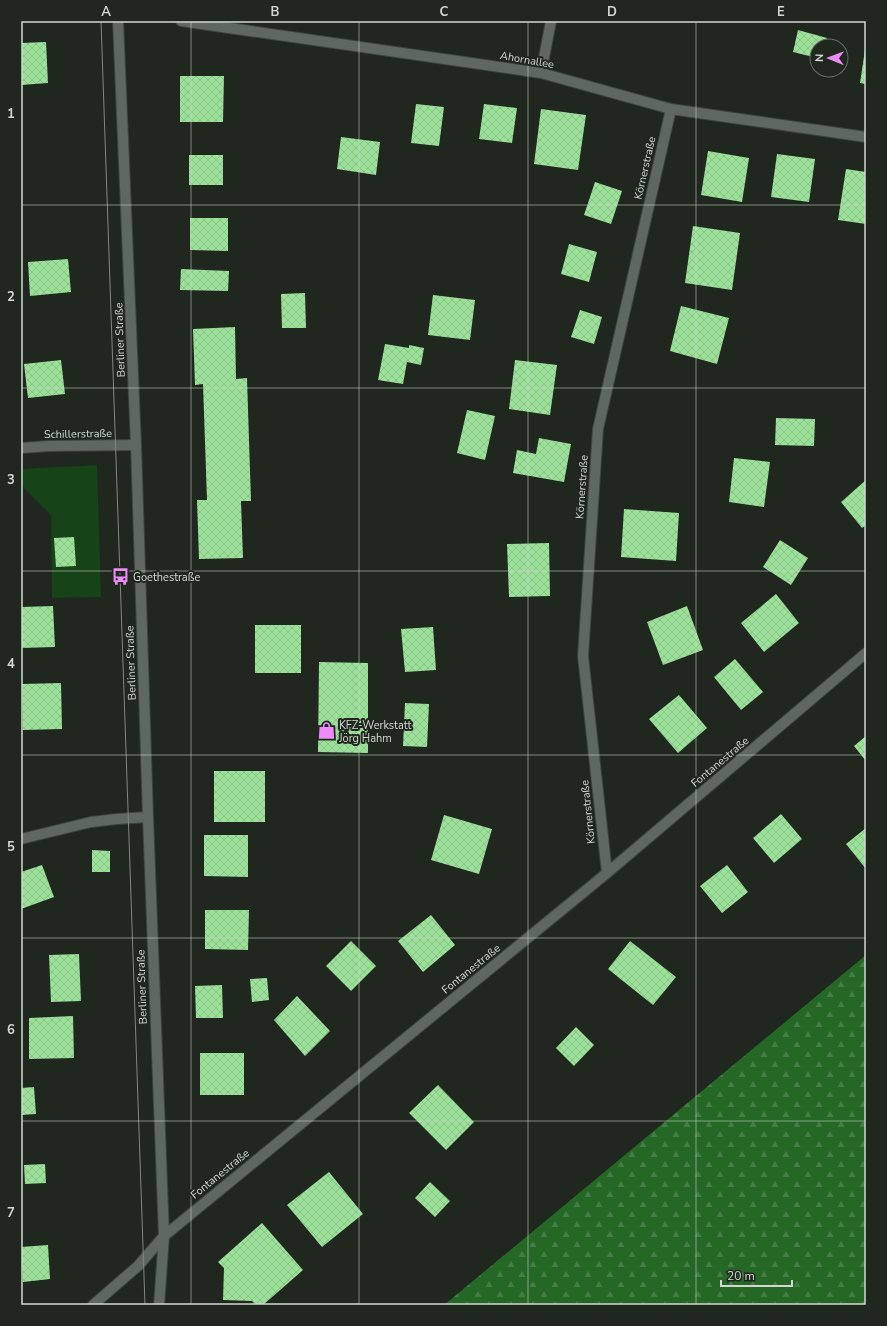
<svg xmlns="http://www.w3.org/2000/svg" width="887" height="1326" viewBox="0 0 887 1326" font-family="'Nunito Sans',sans-serif">
<defs>
<pattern id="forest-firs" width="22" height="20" patternUnits="userSpaceOnUse"><rect width="22" height="20" fill="#256826"/><path d="M5 1l3.5 6h-7zM16 11l3.5 6h-7z" fill="#447d45"/></pattern>
<pattern id="building-cross-hatch" width="8" height="8" patternUnits="userSpaceOnUse"><rect width="8" height="8" fill="#9ce199"/><path d="M0 0l8 8M0 8l8-8" fill="none" stroke="#89c187"/></pattern>
</defs>
<rect width="100%" height="100%" fill="#1f271f"/>
<!-- grass -->
<path fill="#174318" d="M97 465 101 597 52 598 51 515 21 485V469Z"/>
<!-- forest -->
<path fill="url(#forest-firs)" d="M866 955V1305H444Z"/>
<!-- building -->
<path fill="url(#building-cross-hatch)" d="M798 30 827 38 824 46H817V58L793 52Z
M46 42 48 83 21 85V43Z
M865 50H866V84L860 83Z
M180 76H224L223 122H180Z
M416 104 444 107 439 146 411 143Z
M484 104 517 108 512 143 479 139Z
M541 109 586 115 578 170 534 164Z
M341 137 380 142 376 175 337 169Z
M708 151 749 158 742 202 701 195Z
M777 154 815 159 809 202 771 197Z
M189 155H223V185H189Z
M846 169 866 172V224L838 220Z
M595 182 622 191 611 224 584 215Z
M190 218H228V251L190 250Z
M693 226 740 233 732 290 685 283Z
M569 244 597 252 589 282 561 274Z
M68 259 71 292 30 296 28 262Z
M181 269 229 271 228 291 180 290Z
M305 293 306 328H282L281 294Z
M433 295 475 300 470 340 428 335Z
M681 306 729 318 717 364 670 351Z
M580 310 602 317 594 344 571 337Z
M235 327 236 379 247 378 251 501H241L243 558 199 559 197 500H207L203 384 195 385 193 329Z
M385 344 409 348V345L424 348 421 365 407 362 403 384 378 380Z
M61 360 65 394 28 398 24 364Z
M515 360 557 365 550 415 509 409Z
M467 410 495 416 485 460 457 453Z
M776 418 815 419 814 446 775 445Z
M539 438 571 444 564 482 513 473 517 450 536 454Z
M734 458 770 462 764 507 729 502Z
M866 480V525L862 528 841 502Z
M624 509 679 513 676 561 621 557Z
M74 537 76 566 56 567 54 538Z
M780 540 808 558 791 585 763 567Z
M549 543 550 596 509 597 507 544Z
M776 594 799 623 764 652 741 623Z
M53 606 55 647 21 648V607Z
M687 606 703 650 663 665 647 622Z
M255 625H301V673H255Z
M433 627 436 670 405 672 401 629Z
M735 659 763 692 741 710 714 677Z
M319 662 368 663V753L318 752Z
M61 683 62 729 23 730 22 684Z
M679 695 707 728 678 753 649 719Z
M405 703 429 704 427 747 403 746Z
M866 736V761L854 746Z
M214 771H265V822H214Z
M781 814 802 839 774 863 753 838Z
M444 815 492 829 479 874 431 860Z
M866 828V869L846 844Z
M204 835H248V877L204 876Z
M92 850 110 851V872H92Z
M42 865 54 897 21 909V872Z
M727 865 748 892 722 913 700 886Z
M205 910H249L248 950 205 949Z
M431 915 455 945 423 972 398 941Z
M351 941 376 966 351 991 326 966Z
M630 941 676 977 653 1005 608 969Z
M79 954 81 1001 51 1002 49 955Z
M267 978 269 1000 252 1002 250 979Z
M222 985 223 1018H196L195 986Z
M297 996 330 1031 305 1056 274 1020Z
M73 1016 74 1058 29 1059V1018Z
M576 1027 594 1045 574 1066 556 1048Z
M200 1053H244V1095H200Z
M438 1085 474 1122 446 1150 409 1113Z
M34 1087 36 1114 21 1115V1088Z
M45 1164 46 1183 25 1184 24 1165Z
M329 1172 363 1214 322 1247 287 1205Z
M430 1182 450 1201 435 1217 415 1198Z
M262 1223 303 1270 263 1305H256L252 1301 223 1300 224 1268 218 1262Z
M48 1245 50 1279 23 1282 21 1247Z"/>
<g fill="none" stroke-linecap="round" stroke-linejoin="round">
<defs>
<path id="minor" d="M181 21 541 73 671 109 866 137
M541 73 551 21
M21 448 49 446 136 445
M21 839 91 822 117 819 148 817
M607 873 583 656 598 429 671 109
M93 1305 138 1266 164 1236 607 873 866 653
M159 1305 164 1236"/>
<path id="tertiary" d="M118 21 136 445 148 817 164 1236"/>
</defs>
<!-- minor casing -->
<use href="#minor" stroke="#3d443d" stroke-width="12"/>
<!-- tertiary casing -->
<use href="#tertiary" stroke="#3d443d" stroke-width="12"/>
<!-- minor -->
<use href="#minor" stroke="#5f685e" stroke-width="10"/>
<!-- tertiary -->
<use href="#tertiary" stroke="#5f685e" stroke-width="10"/>
<!-- tram -->
<path stroke="#808780" stroke-width="1" d="M101 21 145 1305"/>
</g>
<!-- grid -->
<path fill="none" stroke="#d2d7d2" stroke-width="1" stroke-opacity="0.55" d="M191 21V1305M359 21V1305M528 21V1305M696 21V1305M21 205H866M21 388H866M21 571H866M21 755H866M21 938H866M21 1121H866"/>
<!-- icons -->
<defs>
<symbol id="bus-bare" viewBox="-9 -9 18 18"><path d="M-5-6H5V4H4V6H2V4H-2V6H-4V4H-5ZM-3.5-4V0h7V-4ZM-3.5 1.2v1.5H-2V1.2ZM2 1.2v1.5H3.5V1.2Z" fill="#ed8cf9" stroke="#1f271f" stroke-width="2.5" paint-order="stroke"/></symbol>
<symbol id="shop-bare" viewBox="-9 -9 18 18"><path d="M-5-2.5h2.3a2.7 3.5 0 0 1 5.4 0H5L5.5 6h-11ZM-1.5-2.5h3a1.5 2.3 0 0 0-3 0Z" fill="#ed8cf9" stroke="#1f271f" stroke-width="2.5" paint-order="stroke"/></symbol>
</defs>
<g fill-rule="evenodd">
<use href="#bus-bare" x="108" y="564" width="25" height="25"/>
<use href="#shop-bare" x="314" y="718" width="25" height="25"/>
</g>
<g text-anchor="middle" dominant-baseline="central" stroke-width="4" stroke-linejoin="round" paint-order="stroke">
<!-- street labels -->
<g font-size="11" fill="#d2d7d2" stroke="#1f271f">
<text transform="translate(527 60) rotate(10)">Ahornallee</text>
<text transform="translate(645 168) rotate(-77)">Körnerstraße</text>
<text transform="translate(120 340) rotate(-92)">Berliner Straße</text>
<text transform="translate(78 434) rotate(-1)">Schillerstraße</text>
<text transform="translate(582 487) rotate(-86)">Körnerstraße</text>
<text transform="translate(131 663) rotate(-92)">Berliner Straße</text>
<text transform="translate(720 762) rotate(-40)">Fontanestraße</text>
<text transform="translate(588 812) rotate(-96)">Körnerstraße</text>
<text transform="translate(471 969) rotate(-39)">Fontanestraße</text>
<text transform="translate(142 987) rotate(-92)">Berliner Straße</text>
<text transform="translate(220 1174) rotate(-39)">Fontanestraße</text>
</g>
<!-- poi labels -->
<g font-size="11" fill="#d2d7d2" stroke="#1f271f" text-anchor="start">
<text x="133" y="577">Goethestraße</text>
<text x="339" y="725">KFZ-Werkstatt<tspan x="339" dy="13">Jörg Hahm</tspan></text>
</g>
</g>
<!-- border -->
<rect width="887" height="1326" fill="none" stroke="#1f271f" stroke-width="44"/>
<!-- north arrow -->
<g transform="translate(829 58) rotate(271)"><circle r="19" fill="#1f271f" stroke="#676d67"/>
<path d="M0-3L7 15L0 10L-7 15Z" fill="#ed8cf9"/>
<text y="-6" font-size="11" font-weight="bold" text-anchor="middle" fill="#d2d7d2">N</text>
</g>
<!-- scale -->
<path d="M721 1280v6h71v-6" fill="none" stroke="#d2d7d2" stroke-width="2"/>
<text x="727" y="1280" font-size="12" fill="#d2d7d2" stroke="#1f271f" stroke-width="3" paint-order="stroke">20 m</text>
<rect x="22" y="22" width="843" height="1282" fill="none" stroke="#d2d7d2" stroke-width="1.5"/>
<g font-size="13" text-anchor="middle" font-weight="bold" fill="#d2d7d2">
<text x="106" y="16">A</text>
<text x="275" y="16">B</text>
<text x="444" y="16">C</text>
<text x="612" y="16">D</text>
<text x="781" y="16">E</text>
<text x="11" y="118">1</text>
<text x="11" y="301">2</text>
<text x="11" y="484">3</text>
<text x="11" y="668">4</text>
<text x="11" y="851">5</text>
<text x="11" y="1034">6</text>
<text x="11" y="1217">7</text>
</g>
</svg>
